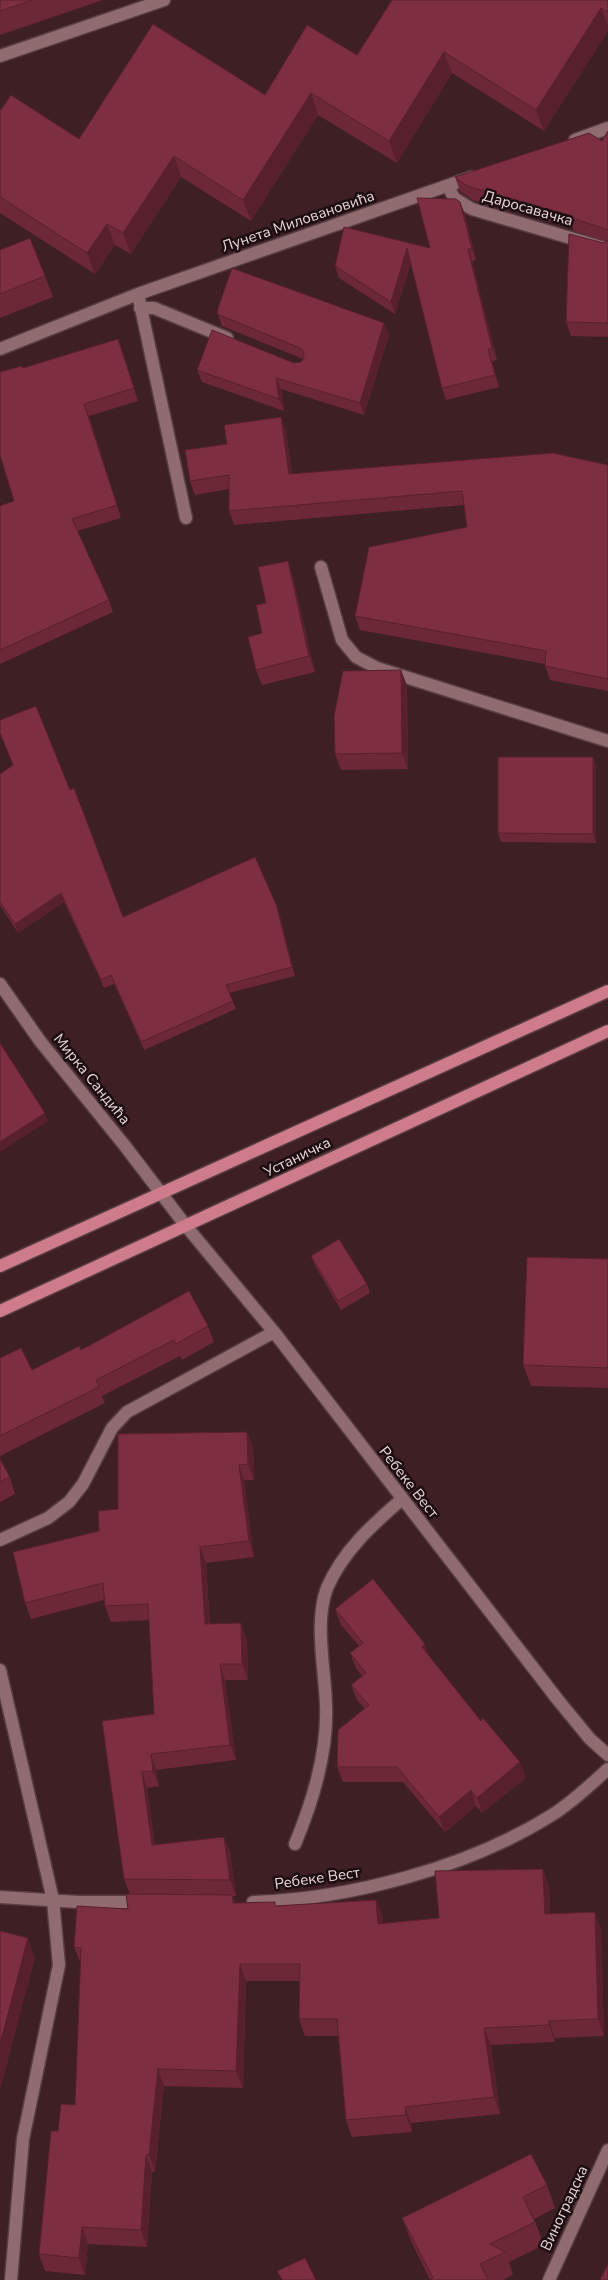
<svg xmlns="http://www.w3.org/2000/svg" width="608" height="2280" viewBox="0 0 608 2280" font-family="'Nunito Sans',sans-serif">
<rect width="100%" height="100%" fill="#3e1f24"/>
<g fill="none" stroke-linecap="round" stroke-linejoin="round">
<defs>
<path id="minor" d="M0 56 164 0
M575 140 608 128
M448 186 454 198 472 209 608 249
M138 294 186 518
M140 308H154L227 338
M0 349 138 294 472 177
M321 567 342 640 356 657 377 668 608 741
M0 984 40 1041 125 1146 186 1226 274 1332 558 1700 590 1739 608 1755
M0 1540 48 1518 69 1502 83 1484 112 1428 127 1412 274 1332
M0 1670 53 1900 59 1965 23 2139 11 2280
M295 1844C313 1801 328 1752 326 1705 325 1669 314 1622 327 1588 343 1551 372 1525 402 1499
M0 1897 78 1902H143
M253 1902C351 1899 469 1867 552 1815 573 1802 590 1785 608 1769
M549 2280 608 2150"/>
<path id="major" d="M0 1266 608 991
M0 1311 608 1031"/>
</defs>
<!-- minor casing -->
<use href="#minor" stroke="#573d42" stroke-width="15"/>
<!-- major casing -->
<use href="#major" stroke="#573d42" stroke-width="15"/>
<!-- minor -->
<use href="#minor" stroke="#906b70" stroke-width="12"/>
<!-- major -->
<use href="#major" stroke="#ce7b8a" stroke-width="12"/>
</g>
<!-- wall -->
<path fill="#6c2837" d="M0 0H103L0 35Z
M608 0V31L544 131 452 73 397 163 318 115 251 221 181 177 131 254 115 245 95 274 0 213V111L79 139 265 95 357 55Z
M608 131V337L571 336 566 322 604 243 606 241 574 231 573 228 473 200 460 191 455 177 602 141Z
M465 214 476 260 472 261 497 360 492 361 499 387 446 400 442 388 411 263 395 314 339 278 335 266 430 248Z
M0 250 45 276 53 297 0 318Z
M217 311 389 335 364 415 281 389 284 411 202 382 197 370 301 362 303 359 222 326Z
M118 339 138 401 89 416 121 518 77 531 109 600 113 612 0 664V506L14 501 23 368Z
M286 431 292 474 608 465V691L550 680 545 666V664L360 630 355 616 467 527 464 505 234 525 229 511V489L195 495 190 481 227 444Z
M293 577 315 672 262 685 256 670 266 603Z
M401 670 407 686 408 769 341 770 335 754Z
M593 757 596 766V843L501 842 498 833Z
M0 774 70 790 123 917 276 904 279 912 295 976 229 993 236 1009 144 1050 114 984 104 988 64 902 18 933 0 905Z
M311 1256 367 1284 370 1293 341 1310 314 1264Z
M608 1259V1388L531 1386 523 1365Z
M208 1326 214 1342 182 1360 180 1356 102 1396 105 1403 0 1456V1358L32 1370 81 1350Z
M247 1432 253 1447 254 1480H244L254 1557 206 1563 210 1624 247 1639 248 1680H225L236 1760 156 1770 159 1786 147 1788 155 1845 224 1837 230 1852 236 1896H232L235 1903 276 1906 376 1900 383 1917V1923L439 1918 549 1885 550 1914 601 1929 604 2036 555 2038V2042L491 2045 500 2114 411 2123 412 2132 352 2137 346 2120 338 2036H305L299 2019 300 1981H246L243 2088 164 2086 155 2172H152L147 2247 88 2244 85 2275 45 2271 39 2254 58 2131 75 2105 81 1964 74 1947 128 1909 130 1894 124 1879 102 1721 154 1714 149 1620 111 1622 105 1606 104 1600 31 1619 25 1603 99 1531 118 1509Z
M0 1459 10 1477 15 1494 0 1502Z
M335 1609 430 1658 526 1778 482 1813 476 1806 445 1832 403 1782H343L337 1767 364 1708 357 1700 351 1685 362 1676 356 1668 350 1653 359 1646 341 1625Z
M547 2185 555 2208 534 2219 544 2245 509 2262 513 2275 503 2280H430L411 2241 402 2218Z"/>
<!-- shaded-wall -->
<path fill="#58202d" d="M601 8 608 26V31L544 131 536 110Z
M444 52 452 73 397 163 389 141Z
M311 93 318 115 251 221 243 200Z
M174 156 181 177 131 254 123 233Z
M460 202 465 214 476 260 472 249Z
M107 224 115 245 95 274 87 253Z
M407 248 412 260 395 314 391 302Z
M468 249 472 261 497 360 492 348Z
M384 323 389 335 364 415 360 403Z
M118 339 123 351 138 401 134 388Z
M488 349 492 361 499 387 495 375Z
M276 378 281 389 284 411 279 399Z
M84 404 89 416 121 518 117 505Z
M281 417 286 431 294 488 289 474Z
M288 561 293 577 315 672 309 656Z
M401 670 407 686 408 769 402 753Z
M593 757 596 766V843L593 834Z
M61 893 64 902 18 933 15 924Z
M276 904 279 912 295 976 292 967Z
M45 1113 48 1121 0 1152V1142Z
M247 1432 253 1447 254 1480 248 1464Z
M239 1465 244 1480 254 1557 249 1541Z
M200 1547 206 1563 211 1640 205 1624Z
M241 1623 247 1639 248 1680 242 1664Z
M425 1644 431 1660 422 1647Z
M220 1664 225 1680 236 1760 230 1745Z
M151 1754 156 1770 159 1786 153 1771Z
M520 1762 526 1778 482 1813 477 1798Z
M142 1772 147 1788 157 1861 152 1845Z
M471 1790 476 1806 445 1832 439 1817Z
M224 1837 230 1852 236 1896 230 1880Z
M543 1869 549 1885 551 1931 545 1914Z
M376 1900 383 1917 384 1940 378 1924Z
M595 1912 601 1929 604 2036 598 2019Z
M28 1938 35 1958 0 2091V2044Z
M240 1964 246 1981 243 2088 236 2071Z
M549 2021 555 2038V2042L549 2025Z
M484 2028 491 2045 500 2114 494 2097Z
M158 2069 164 2086 155 2172 149 2155Z
M405 2107 411 2123 412 2132 406 2115Z
M146 2155 152 2172 147 2247 141 2230Z
M82 2227 88 2244 85 2275 79 2258Z"/>
<!-- building -->
<path fill="#7d2e40" stroke="#58202d" d="M0 0H33L0 11Z
M392 0H608V12L601 8 536 110 444 52 389 141 311 93 243 200 174 156 123 233 107 224 87 253 0 197V111L11 95 79 139 153 24 265 95 307 25 357 55Z
M608 131V230L569 217V215L467 186 455 177 589 133 602 141Z
M417 198 456 199 460 202 472 249H468L492 348 488 349 495 375 442 388 407 248 391 302 335 266 344 227 430 248Z
M569 234 604 243 608 240V323L566 322Z
M30 238 45 276 0 294V250Z
M232 268 384 323 360 403 276 378 279 399 197 370 212 330 294 363 301 362 304 358 303 351 300 348 217 314 218 311H217Z
M118 339 134 388 84 404 117 505 72 519 109 600 0 650V506L14 501 0 455V372L22 366 23 368Z
M281 417 289 474 553 453 608 465V679L545 666 546 651 355 616 369 547 467 527 462 491 229 511V475L190 481 185 450 227 444 224 425Z
M288 561 309 656 256 670 248 637 262 633 256 605 266 603 258 567Z
M401 670 402 753 335 754 334 716 343 671Z
M36 706 70 790 74 788 123 917 255 857 276 904 292 967 226 985 233 1001 141 1042 111 975 101 980 61 893 15 924 0 902V774L13 765 0 733V720Z
M498 757H593V834L498 833Z
M0 1043 45 1113 0 1142Z
M339 1239 367 1284 338 1301 311 1256Z
M527 1257 608 1259V1368L523 1365Z
M189 1291 208 1326 176 1344 174 1340 96 1380 99 1387 0 1436V1358L21 1348 32 1370 79 1346 81 1350Z
M247 1432 248 1464 239 1465 249 1541 200 1547 205 1624 241 1623 242 1664H220L230 1745 151 1754 153 1771 142 1772 152 1845 224 1837 230 1880 124 1879 102 1721 154 1714 148 1604 105 1606 103 1583 25 1603 13 1552 99 1531 98 1511 118 1509V1434Z
M0 1459 10 1477 0 1482Z
M373 1579 425 1644 422 1647 481 1721 483 1718 520 1762 477 1798 471 1790 439 1817 397 1767H337L338 1730 369 1705 351 1685 366 1673 350 1653 363 1643 335 1609Z
M543 1869 545 1914 595 1912 598 2019 549 2021V2025L484 2028 494 2097 405 2107 406 2115 346 2120 337 2019H299L300 1964H240L236 2071 158 2069 149 2155H146L141 2230 82 2227 79 2258 39 2254 51 2131H58L61 2104 75 2105 81 1948 74 1947 77 1906 128 1909 126 1894 232 1895 233 1903 275 1902V1906L376 1900 378 1924 439 1918 435 1871Z
M0 1931 28 1938 0 2044Z
M531 2154 547 2185 523 2197 535 2222 490 2244 505 2252 480 2264 488 2280H430L433 2278 402 2218Z
M305 2258 316 2280H282L277 2271Z
M608 2264V2280H600Z"/>
<g text-anchor="middle" dominant-baseline="central" stroke-width="5" stroke-linejoin="round" paint-order="stroke">
<!-- street labels -->
<g font-size="15" fill="#ead5d7" stroke="#1b0d10">
<text transform="translate(528 208) rotate(16)">Даросавачка</text>
<text transform="translate(298 221) rotate(-19)">Лунета Миловановића</text>
<text transform="translate(92 1079) rotate(51)">Мирка Сандића</text>
<text transform="translate(297 1157) rotate(-26)">Устаничка</text>
<text transform="translate(409 1482) rotate(52)">Ребеке Вест</text>
<text transform="translate(317 1878) rotate(-8)">Ребеке Вест</text>
<text transform="translate(564 2208) rotate(-65)">Виноградска</text>
</g>
</g>
</svg>
